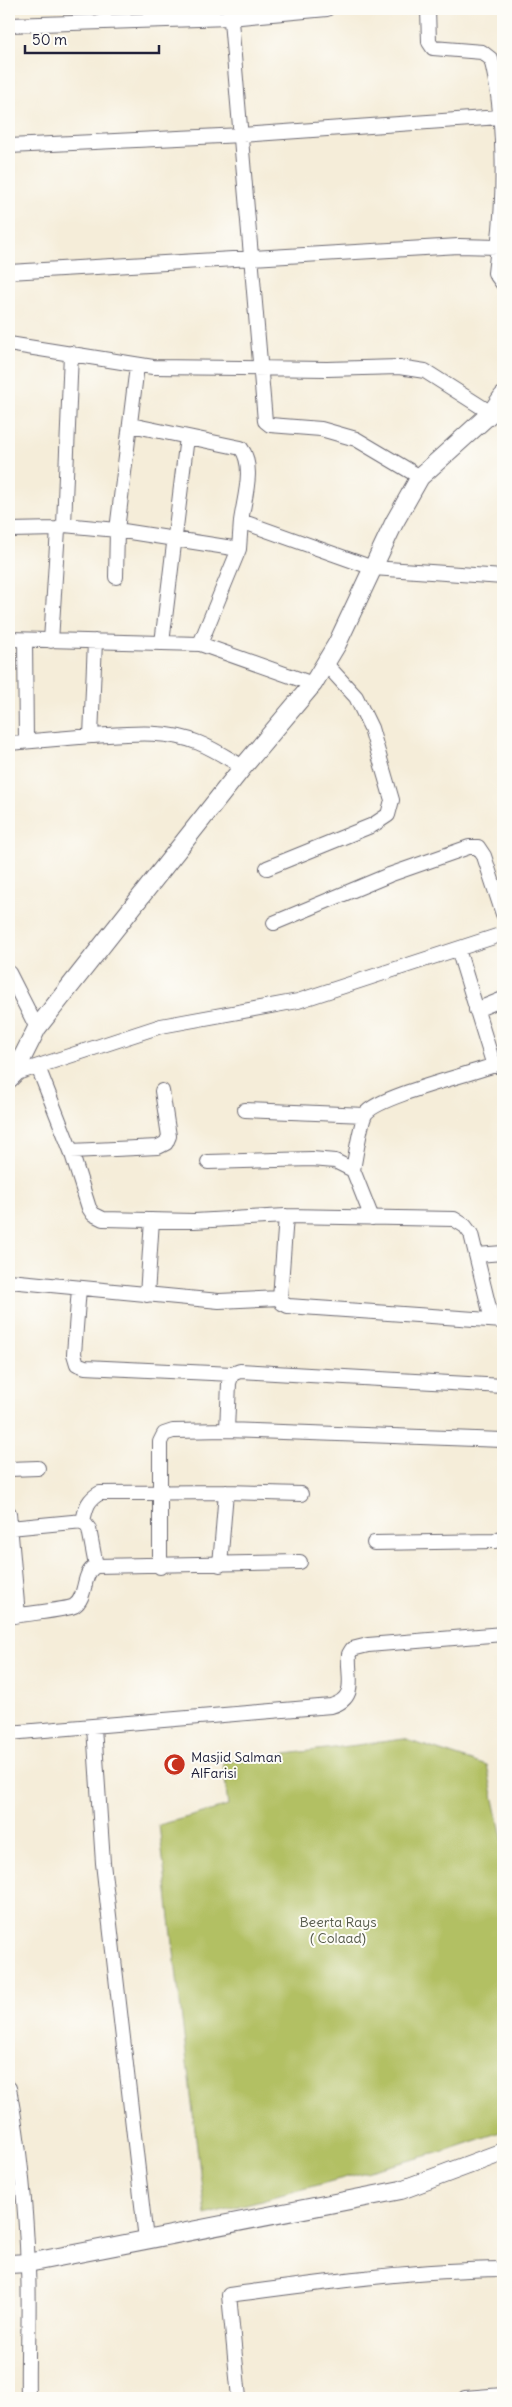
<svg xmlns="http://www.w3.org/2000/svg" width="512" height="2407" viewBox="0 0 512 2407" font-family="Delius,sans-serif">
<rect width="100%" height="100%" fill="#fdfcf7"/>
<filter id="ink" filterUnits="userSpaceOnUse"><feTurbulence type="fractalNoise" baseFrequency=".02" numOctaves="2"/><feDisplacementMap in="SourceGraphic" scale="10" xChannelSelector="R" yChannelSelector="G"/><feConvolveMatrix kernelMatrix="1 2 1 2 8 2 1 2 1" color-interpolation-filters="sRGB"/></filter>
<filter id="wash" filterUnits="userSpaceOnUse"><feTurbulence type="fractalNoise" baseFrequency=".0096" numOctaves="4" result="noise"/><feDisplacementMap in="SourceGraphic" scale="20" xChannelSelector="R" yChannelSelector="G"/><feGaussianBlur stdDeviation="1.12" result="paint"/><feColorMatrix in="noise" values="0 0 0 0 0 0 0 0 0 0 0 0 0 0 0 0 0 1.4 0 .05"/><feComposite in="paint" operator="in"/></filter>
<g filter="url(#wash)">
<rect width="100%" height="100%" fill="#f5edd9"/>
<!-- green -->
<path fill="#b2c063" stroke="#6a714f" d="M404 1739 487 1766 503 1842V2131L441 2152 205 2215 159 1825 228 1806 223 1762Z"/>
</g>
<g filter="url(#ink)">
<g fill="none" stroke-linecap="round" stroke-linejoin="round">
<defs>
<path id="minor" d="M230 9 265 421 270 425 321 429 356 439 420 477
M428 9 429 42 433 48 482 52 491 59C505 112 505 193 498 247
M9 25 230 18 327 9
M9 146 242 135 500 117
M9 272 459 246 498 247 495 273 503 284
M9 344 153 367 327 369 399 367 425 371 491 413
M131 425 241 448C255 466 244 499 241 521
M64 525 71 353
M9 530 58 529 64 525 117 530 239 549
M116 577 117 530 137 366
M9 639 200 644 313 684
M25 640 26 741
M51 641 58 529
M95 641 91 736C126 734 166 729 199 743 214 749 229 759 243 767
M162 643 187 437
M200 644 239 549 241 521 373 568 503 577
M9 743 91 736
M267 868 373 825 388 815 392 800 371 728 356 697 325 663
M274 923 389 875 469 847H478L484 856 503 914
M458 949 494 1066
M9 973 37 1028
M476 1010 503 999
M38 1067 71 1151 89 1208 93 1214 103 1219 194 1221 286 1216 454 1219 465 1226 471 1234 492 1320
M14 1074 161 1026 298 1001 503 934
M245 1110 365 1115
M71 1151 158 1147 166 1143 169 1136 162 1091
M208 1162 312 1159 335 1161 353 1170 372 1218
M353 1170C355 1159 361 1120 366 1113 381 1095 476 1073 503 1062
M286 1216 280 1298 282 1303 288 1306 503 1321
M477 1255 503 1253
M9 1281 219 1301 280 1298
M79 1288 74 1354 77 1364 85 1367 232 1374
M147 1295 152 1220
M227 1430 229 1383 232 1374 240 1371 503 1386
M9 1469 38 1468
M9 1513 18 1615
M83 1521C86 1508 87 1500 100 1493L226 1492 301 1494
M10 1528 83 1521 89 1529 96 1566
M374 1543 495 1541 503 1537
M220 1565 226 1492
M160 1567V1442L164 1434 173 1431 227 1430 503 1440
M9 1617C21 1614 67 1610 74 1606 88 1597 81 1573 96 1566L300 1562
M94 1727 103 1863 146 2240
M9 1733 331 1706C359 1698 347 1676 349 1654L352 1649 368 1645 503 1634
M9 2088C20 2147 26 2209 28 2269 30 2312 27 2355 28 2398
M239 2398 229 2295C320 2283 411 2270 503 2269
M465 2398 503 2395"/>
<path id="tertiary" d="M9 1079 14 1074 37 1028 243 767 313 684 337 644 394 523 420 477 491 413 503 396
M9 2264 28 2263 401 2190 503 2152"/>
</defs>
<!-- minor casing -->
<use href="#minor" stroke="#6c6972" stroke-width="16"/>
<!-- tertiary casing -->
<use href="#tertiary" stroke="#6c6972" stroke-width="20"/>
<!-- minor -->
<use href="#minor" stroke="#fff" stroke-width="14"/>
<!-- tertiary -->
<use href="#tertiary" stroke="#fff" stroke-width="18"/>
</g>
</g>
<!-- icons -->
<defs>
<symbol id="mosque-disc" viewBox="-11 -11 22 22"><circle r="9.5" fill="#c8321e" stroke="#fdfcf7"/><path d="M3.5-4.9A6 6 0 1 0 3.5 4.9A5 5 0 1 1 3.5-4.9Z" fill="#fff"/></symbol>
</defs>
<g fill-rule="evenodd">
<use href="#mosque-disc" x="162" y="1752" width="25" height="25"/>
</g>
<g text-anchor="middle" dominant-baseline="central" stroke-width="4" stroke-linejoin="round" paint-order="stroke">
<!-- poi labels -->
<g font-size="14" fill="#22223b" stroke="#fdfcf7" text-anchor="start">
<text x="191" y="1757">Masjid Salman<tspan x="191" dy="16">AlFarisi</tspan></text>
</g>
<!-- park labels -->
<g font-size="14" fill="#545949" stroke="#fdfcf7">
<text x="338" y="1922">Beerta Rays<tspan x="338" dy="16">( Colaad)</tspan></text>
</g>
</g>
<!-- margin -->
<rect width="512" height="2407" fill="none" stroke="#fdfcf7" stroke-width="30"/>
<!-- scale -->
<path d="M25 45v8h134v-8" fill="none" stroke="#22223b" stroke-width="2.5"/>
<text x="32" y="45" font-size="15" fill="#22223b" stroke="#fdfcf7" stroke-width="4" paint-order="stroke">50 m</text>
</svg>
